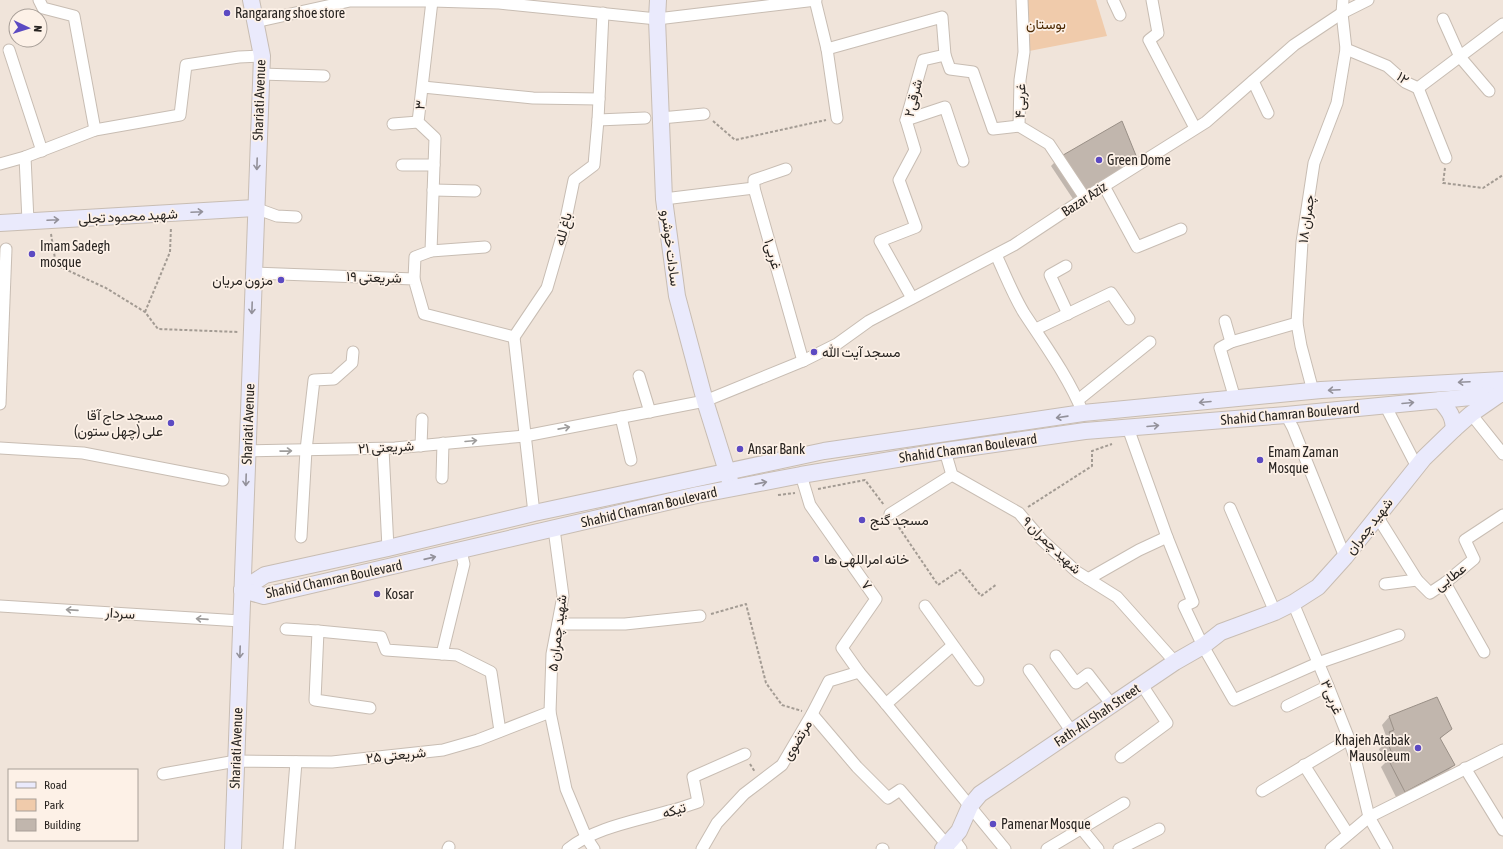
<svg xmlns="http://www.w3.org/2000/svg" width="1503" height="849" viewBox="0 0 1503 849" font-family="'Asap Condensed',Vazirmatn,sans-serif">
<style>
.green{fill:#f0cbab}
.shadow{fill:#0003}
.building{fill:#c1b6ad;stroke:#9a9087}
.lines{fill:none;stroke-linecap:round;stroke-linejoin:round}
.street-casing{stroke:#c8bdb3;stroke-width:13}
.secondary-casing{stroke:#c8bdb3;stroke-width:18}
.path{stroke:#a39b93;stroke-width:2;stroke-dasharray:3 2;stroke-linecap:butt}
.street{stroke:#fff;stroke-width:11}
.secondary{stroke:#eaeafc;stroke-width:16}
.oneway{stroke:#93919a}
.oneway2{stroke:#9f9d9c}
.poi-dot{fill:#5c4ac2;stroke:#fdf1e7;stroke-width:1.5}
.labels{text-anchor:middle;stroke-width:3.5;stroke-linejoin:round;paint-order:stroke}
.poi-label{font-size:14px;fill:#292522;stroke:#fdf1e7;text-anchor:start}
.park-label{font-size:14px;fill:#4b2800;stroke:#fdf1e7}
.street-label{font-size:14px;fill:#292522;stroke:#fdf1e7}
</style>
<rect width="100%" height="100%" fill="#f0e4da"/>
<polygon class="green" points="1022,0 1096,0 1107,36 1024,52"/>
<g class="shadow">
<polygon points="1121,122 1077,205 1051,166 1058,159"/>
<polygon points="1437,698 1450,729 1439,740 1454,765 1446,773 1397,799 1381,767 1385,763 1379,749 1384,745 1382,741 1386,736 1382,725 1389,717"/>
</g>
<g class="building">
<polygon points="1122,121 1139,163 1085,198 1058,158"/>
<polygon points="1437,697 1452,729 1440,738 1455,765 1405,792 1388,759 1393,756 1387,741 1392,737 1389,732 1394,730 1389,716"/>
</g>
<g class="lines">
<g class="street-casing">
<g id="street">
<polyline points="39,0 43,8 74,16 95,130"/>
<polyline points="815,0 827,49 837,118"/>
<polyline points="1022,0 1024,52 1020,80 1019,126 1049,144 1085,198"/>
<polyline points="1113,0 1120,15"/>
<polyline points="1152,0 1158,33 1149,40 1195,128"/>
<polyline points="1343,0 1342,13 1346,49 1387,66 1405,82 1418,88 1503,24"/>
<polyline points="1443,19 1460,57 1489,91"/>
<polyline points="255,22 350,1 432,1 499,3 657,19 816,0"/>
<polyline points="827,49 942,17 945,55 923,60 906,120 915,150 899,180 916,227 880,241 912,298"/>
<polyline points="9,50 42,151"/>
<polyline points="945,55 950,69 973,72 993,129 1019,126"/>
<polyline points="261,74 324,76"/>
<polyline points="1253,81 1268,113"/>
<polyline points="423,87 533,98 599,99"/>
<polyline points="1418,88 1446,158"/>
<polyline points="661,118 704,114"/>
<polyline points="598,120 645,118"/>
<polyline points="906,120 945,107 963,161"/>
<polyline points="393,124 418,122"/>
<polyline points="25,157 28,221"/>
<polyline points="0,164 25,157 95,130 180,115 186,65 239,57 262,56"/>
<polyline points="402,165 434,165"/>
<polyline points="786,169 754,180 754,188 803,361"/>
<polyline points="1104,186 1137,247 1181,229"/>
<polyline points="433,190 475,191"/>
<polyline points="664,199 754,188"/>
<polyline points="255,208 277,216 296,217"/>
<polyline points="431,251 485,247"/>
<path d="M996 255C1005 274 1013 295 1024 313 1045 345 1069 378 1083 413"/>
<polyline points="1066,266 1050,275 1068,314"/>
<polyline points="253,273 414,279 424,314 514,337"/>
<polyline points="414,279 415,257 431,251 435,138 418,122 432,1"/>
<polyline points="1225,321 1231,342"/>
<polyline points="1036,329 1111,293 1129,319"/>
<polyline points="514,337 547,288 563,233 574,180 594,165 598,120 603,13"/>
<polyline points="514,337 534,513"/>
<polyline points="639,376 650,412"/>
<polyline points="1313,391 1301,346 1297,323 1302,242 1314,163 1337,103 1346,49"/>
<polyline points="1235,399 1220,348 1231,342 1297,323"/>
<polyline points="1078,400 1150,342"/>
<polyline points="0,404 6,249"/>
<polyline points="1385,405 1417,467"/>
<polyline points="1471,414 1503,454"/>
<polyline points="1286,415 1293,428 1345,557"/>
<polyline points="621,417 631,460"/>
<polyline points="1128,428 1167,537 1193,602 1184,606 1203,646 1234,700 1318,663 1399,635"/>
<polyline points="421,446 422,419"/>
<polyline points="0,448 83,453 223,480"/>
<polyline points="383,449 388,548"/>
<polyline points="247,451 395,448 525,436 705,401 803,361 837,344 869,321 1014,245 1085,198 1206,122 1294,45 1342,13 1368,0"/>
<polyline points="945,451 952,475 1019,513 1042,540 1077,572 1117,597 1175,662"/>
<polyline points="801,475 810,505 876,599 842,648 859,672 886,704 1005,849"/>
<polyline points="442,478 443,443"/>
<polyline points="1230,508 1275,612"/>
<polyline points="890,514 952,475"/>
<polyline points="1377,516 1417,580 1430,593 1445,583 1474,559 1465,540 1503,515"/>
<polyline points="554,529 563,596 552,654 550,712 566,789 586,837 594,849"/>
<polyline points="301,537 306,450 314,380 334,379 352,363 353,352"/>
<polyline points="1088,579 1139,550 1167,537"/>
<polyline points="1445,583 1484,652"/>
<polyline points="1385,584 1417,580"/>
<polyline points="1293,603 1328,686 1349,739 1355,758 1369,817 1387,849"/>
<polyline points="0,606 241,621"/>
<polyline points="925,606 978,680"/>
<polyline points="558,624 625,624 700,616"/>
<polyline points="286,629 318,631 381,637 386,650 457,655 491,672 500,731"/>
<polyline points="318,631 315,700 370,708"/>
<polyline points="442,654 464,564 461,551"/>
<polyline points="1056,656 1076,683 1088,674 1112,705"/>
<polyline points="1029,670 1072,732"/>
<polyline points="886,704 952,646"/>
<polyline points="1287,706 1328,686"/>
<polyline points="812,714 857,767 888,798 900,790 947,845"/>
<polyline points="1121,757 1167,723 1142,685"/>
<polyline points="1304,765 1348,834"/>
<polyline points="1465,768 1503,830"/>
<polyline points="163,774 236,761 332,762 443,750 478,740 550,712"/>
<polyline points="1262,791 1349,739"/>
<polyline points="1081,828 1098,849"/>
<polyline points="953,838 961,849"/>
<polyline points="289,849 296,762"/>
<polyline points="448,849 449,847"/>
<path d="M568 849C596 827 636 821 669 811 679 809 689 805 698 802L693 777 745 754"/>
<polyline points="702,849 717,823 744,794 782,765 812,714 829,681 859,672"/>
<polyline points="882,849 883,849"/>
<polyline points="1047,849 1124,803"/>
<polyline points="1119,849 1159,829"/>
<polyline points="1331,849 1369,817 1503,750"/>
</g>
</g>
<g class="secondary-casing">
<g id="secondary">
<polyline points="658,0 657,19 664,199 677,296 705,401 730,481"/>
<polyline points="0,223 255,208"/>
<path d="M1440 400C1449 411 1453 415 1454 429"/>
<polyline points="242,590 265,575 388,548 534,513 824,451 1083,413 1321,390 1503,380"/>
<polyline points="242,590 264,596 697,495 801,475 945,451 1085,431 1286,415 1503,394"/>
<polyline points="233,849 262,56 251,0"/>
<polyline points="943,849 959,831 970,806 980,794 1175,662 1203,646 1221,632 1275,612 1293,603 1318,587 1345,557 1424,458 1454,429 1471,414 1497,396"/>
</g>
</g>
<g class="path">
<polyline points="713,121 735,140 826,120"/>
<polyline points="1445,168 1443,183 1483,188 1503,175"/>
<polyline points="51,234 56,265 106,288 145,312 158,329 238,332"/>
<polyline points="145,312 170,252 171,227"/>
<polyline points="818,489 865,480 884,505"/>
<polyline points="778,495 795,493"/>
<polyline points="1028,507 1092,466 1092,451 1112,444"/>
<polyline points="896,523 938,585 960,570 981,596 997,584"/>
<polyline points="711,614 746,604 766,683 782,705 802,711"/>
<polyline points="750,764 755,772"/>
</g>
<use href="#street" class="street"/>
<use href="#secondary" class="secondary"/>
</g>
<defs><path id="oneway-shaft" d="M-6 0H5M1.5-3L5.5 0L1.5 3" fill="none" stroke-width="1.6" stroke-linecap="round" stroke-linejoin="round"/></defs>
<g class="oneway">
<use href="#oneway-shaft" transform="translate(257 164) rotate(92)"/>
<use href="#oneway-shaft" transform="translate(197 212) rotate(-3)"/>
<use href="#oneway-shaft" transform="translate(53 220) rotate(-3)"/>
<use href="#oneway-shaft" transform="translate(252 308) rotate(92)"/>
<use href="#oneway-shaft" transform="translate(1464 382) rotate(177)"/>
<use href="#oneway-shaft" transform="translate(1334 390) rotate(177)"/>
<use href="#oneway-shaft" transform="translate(1205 402) rotate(175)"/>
<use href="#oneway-shaft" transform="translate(1408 403) rotate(-5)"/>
<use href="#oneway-shaft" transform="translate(1062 417) rotate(172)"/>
<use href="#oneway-shaft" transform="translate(1153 426) rotate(-5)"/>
<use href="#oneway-shaft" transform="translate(246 480) rotate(92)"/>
<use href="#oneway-shaft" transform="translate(761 483) rotate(-11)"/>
<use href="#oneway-shaft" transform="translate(430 558) rotate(-13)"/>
<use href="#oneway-shaft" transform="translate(240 652) rotate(92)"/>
</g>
<g class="oneway2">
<use href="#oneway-shaft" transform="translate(564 428) rotate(-11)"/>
<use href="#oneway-shaft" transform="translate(471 441) rotate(-5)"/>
<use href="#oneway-shaft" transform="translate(286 451) rotate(-1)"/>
<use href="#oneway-shaft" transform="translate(72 610) rotate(-176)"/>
<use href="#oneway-shaft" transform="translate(202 619) rotate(-176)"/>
</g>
<g class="poi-dot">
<circle cx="227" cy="13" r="4"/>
<circle cx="1099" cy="160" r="4"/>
<circle cx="32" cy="254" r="4"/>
<circle cx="281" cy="280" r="4"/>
<circle cx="814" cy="352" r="4"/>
<circle cx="171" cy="423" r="4"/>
<circle cx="740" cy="449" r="4"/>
<circle cx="1260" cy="460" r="4"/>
<circle cx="862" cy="520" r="4"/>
<circle cx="816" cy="559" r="4"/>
<circle cx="377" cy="594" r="4"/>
<circle cx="1418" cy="748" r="4"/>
<circle cx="993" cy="824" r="4"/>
</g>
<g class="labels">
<g class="poi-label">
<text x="235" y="18">Rangarang shoe store</text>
<text x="1107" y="165">Green Dome</text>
<text x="40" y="251">Imam Sadegh<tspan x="40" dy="16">mosque</tspan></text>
<text x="273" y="285" text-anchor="end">مزون مریان</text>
<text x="822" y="357">مسجد آیت الله</text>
<text x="163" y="420" text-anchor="end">مسجد حاج آقا<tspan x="163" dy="16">علی (چهل ستون)</tspan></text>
<text x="748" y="454">Ansar Bank</text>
<text x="1268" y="457">Emam Zaman<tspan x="1268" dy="16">Mosque</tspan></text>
<text x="870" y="525">مسجد گنج</text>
<text x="824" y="564">خانه امراللهی ها</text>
<text x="385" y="599">Kosar</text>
<text x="1410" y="745" text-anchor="end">Khajeh Atabak<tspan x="1410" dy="16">Mausoleum</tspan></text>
<text x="1001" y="829">Pamenar Mosque</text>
</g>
<g class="park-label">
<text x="1046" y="29">بوستان</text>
</g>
<g class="street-label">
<text transform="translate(1403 78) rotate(35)" y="5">۱۲</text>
<text transform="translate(913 98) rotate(-76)" y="5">شرقی۲</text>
<text transform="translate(259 100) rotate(-88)" y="5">Shariati Avenue</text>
<text transform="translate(1020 101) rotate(-88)" y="5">غربی۴</text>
<text transform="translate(420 105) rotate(-82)" y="5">۳</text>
<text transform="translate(1084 199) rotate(-33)" y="5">Bazar Aziz</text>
<text transform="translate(128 216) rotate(-3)" y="5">شهید محمود تجلی</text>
<text transform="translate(1306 219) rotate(-82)" y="5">چمران ۱۸</text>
<text transform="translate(563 229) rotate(-76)" y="5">باغ لله</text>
<text transform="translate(671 248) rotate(83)" y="5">سادات خوشرو</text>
<text transform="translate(773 254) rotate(74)" y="5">غربی۱</text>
<text transform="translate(374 277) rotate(2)" y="5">شریعتی ۱۹</text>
<text transform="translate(1290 414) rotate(-5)" y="5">Shahid Chamran Boulevard</text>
<text transform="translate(248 424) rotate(-88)" y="5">Shariati Avenue</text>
<text transform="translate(386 447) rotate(-3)" y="5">شریعتی ۲۱</text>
<text transform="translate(968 448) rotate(-8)" y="5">Shahid Chamran Boulevard</text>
<text transform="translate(649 507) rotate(-13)" y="5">Shahid Chamran Boulevard</text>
<text transform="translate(1369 526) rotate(-52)" y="5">شهید چمران</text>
<text transform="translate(1052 545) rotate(44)" y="5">شهید چمران ۹</text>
<text transform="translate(1450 577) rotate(-37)" y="5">عطایی</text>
<text transform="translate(334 579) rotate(-12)" y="5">Shahid Chamran Boulevard</text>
<text transform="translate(867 585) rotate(54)" y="5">۷</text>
<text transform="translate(120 613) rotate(4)" y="5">سردار</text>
<text transform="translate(557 633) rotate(-83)" y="5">شهید چمران ۵</text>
<text transform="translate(1332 697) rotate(68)" y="5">غربی۳</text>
<text transform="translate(1097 715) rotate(-34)" y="5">Fath-Ali Shah Street</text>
<text transform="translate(797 740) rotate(-59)" y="5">مرتضوی</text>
<text transform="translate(236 748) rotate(-88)" y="5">Shariati Avenue</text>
<text transform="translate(396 755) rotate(-6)" y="5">شریعتی ۲۵</text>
<text transform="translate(674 810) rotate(-17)" y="5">تیکه</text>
</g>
</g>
<rect x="8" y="769" width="130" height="72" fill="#fdf1e7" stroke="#a89f98"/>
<rect x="16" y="782" width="20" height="6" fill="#eaeafc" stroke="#a89f98"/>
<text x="44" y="789" font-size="12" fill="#292522">Road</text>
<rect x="16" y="799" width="20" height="12" fill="#f0cbab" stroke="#a89f98"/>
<text x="44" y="809" font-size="12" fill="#292522">Park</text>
<rect x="16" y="819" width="20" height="12" fill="#c1b6ad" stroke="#a89f98"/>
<text x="44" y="829" font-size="12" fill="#292522">Building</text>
<g transform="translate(28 28) rotate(94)"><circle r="19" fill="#fdf1e7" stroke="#a89f98"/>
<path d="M0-3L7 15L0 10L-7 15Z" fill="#5c4ac2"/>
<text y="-6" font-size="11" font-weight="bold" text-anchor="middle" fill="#292522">N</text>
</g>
</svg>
